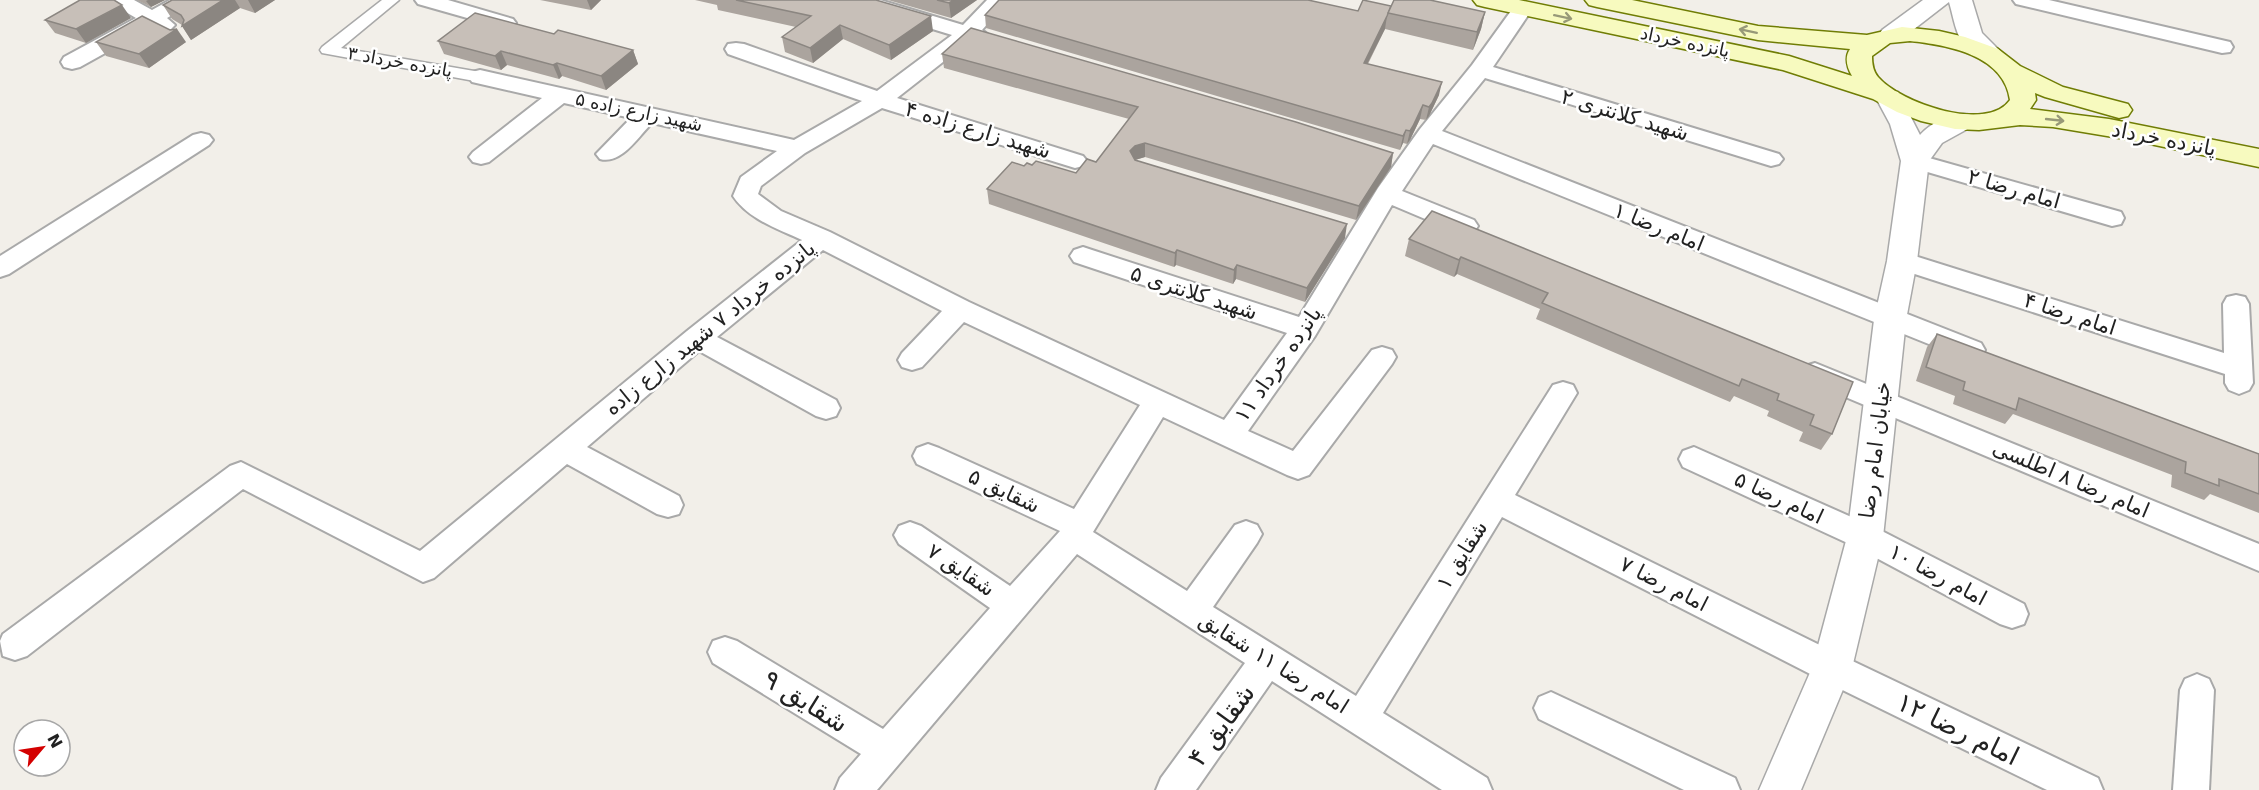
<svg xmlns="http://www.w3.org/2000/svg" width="2259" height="790" viewBox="0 0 2259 790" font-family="'DejaVu Sans','Noto Naskh Arabic',sans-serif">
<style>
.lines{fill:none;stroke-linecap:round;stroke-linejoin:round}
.pedestrian-casing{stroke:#a9a9a9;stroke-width:3}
.minor-casing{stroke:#a9a9a9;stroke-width:4}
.tertiary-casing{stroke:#a9a9a9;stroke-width:3}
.secondary-casing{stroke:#707d05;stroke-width:3}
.pedestrian{fill:#fff;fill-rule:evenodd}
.minor{fill:#fff;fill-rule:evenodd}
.tertiary{fill:#fff;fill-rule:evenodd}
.secondary{fill:#f7fabf;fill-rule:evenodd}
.wall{fill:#aba49e}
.shaded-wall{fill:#8b8681}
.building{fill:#c7bfb8;stroke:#8b8681;stroke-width:1.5}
.oneway{stroke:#979978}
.labels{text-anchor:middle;stroke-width:5;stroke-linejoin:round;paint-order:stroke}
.far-street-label{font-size:18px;fill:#222;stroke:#fff}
.street-label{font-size:21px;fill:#222;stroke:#fff}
.near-street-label{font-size:26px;fill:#222;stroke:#fff}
</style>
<rect width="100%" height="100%" fill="#f2efe9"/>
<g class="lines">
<g class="pedestrian-casing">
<polygon id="pedestrian" points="382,0 399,0 341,48 480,72 486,74 488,77 486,80 480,82 322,53 320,50 322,47"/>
</g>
<g class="minor-casing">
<g id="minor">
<polygon points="109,0 134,0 152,10 170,0 195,0 192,4 167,18 175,25 171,29 164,31 152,27 80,67 72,69 64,67 61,62 64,57 136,18 112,4"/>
<polygon points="415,0 448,0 513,19 516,23 513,27 506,29 418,4"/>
<path d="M848 0H880L963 25 987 0H1009L982 30 990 36 987 41 979 42 971 40 897 98 1083 156 1087 161 1083 166 1075 168 882 108 805 153 761 186 758 194 781 211 830 232 969 302 1224 420 1287 333 1074 262 1070 256 1074 250 1083 247 1092 250 1299 317 1378 188 1420 129 1472 65 1516 4 1523 2 1530 4 1533 8 1493 67 1779 154 1783 159 1779 164 1771 166 1485 78 1442 131 1981 343 1985 350 1981 357 1971 360 1961 357 1433 144 1402 191 1474 220 1478 226 1474 232 1465 234 1456 232 1392 205 1315 336 1248 431 1293 451 1372 350 1382 347 1392 350 1396 357 1392 364 1309 475 1298 479 1287 475 1163 417 1093 532 1187 591 1235 525 1246 521 1257 525 1262 534 1257 543 1213 607 1356 696 1553 385 1563 382 1573 385 1577 393 1515 495 1844 657 2098 778 2103 790H2047L1820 679 1502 517 1383 713 1487 778 1492 790H1442L1272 681 1196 790H1156L1161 778 1245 663 1077 554 877 790H835L840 778 861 754 713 663 708 652 713 641 725 637 737 641 883 729 990 608 899 544 894 535 899 526 910 522 921 526 1010 586 1060 531 917 464 913 456 917 448 928 444 939 448 1074 509 1140 405 964 322 922 367 912 370 902 367 898 360 902 353 942 311 823 250 717 337 836 400 840 408 836 416 826 419 816 416 699 351 587 447 679 496 683 505 679 514 668 517 657 514 567 464 434 578 423 582 243 489 27 656 15 660 3 656 0 641 3 634 230 466 241 462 420 551 687 331 802 240C778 229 748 219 733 196L741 177 777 151 652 123C638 137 621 165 600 159L596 154 631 118 564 103 489 162 481 164 473 162 469 157 473 152 542 98 472 82 469 77 472 72 480 70 794 140 862 101 728 54 725 49 728 44 736 43 744 44 877 91 952 35 851 4Z"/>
<polygon points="2013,0 2049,0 2230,42 2233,47 2230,52 2222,53 2016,4"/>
<polygon points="201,133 209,135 213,140 209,145 9,274 0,277 0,256 193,135"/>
<polygon points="1915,154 2121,212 2124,218 2121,224 2112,226 1907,166 1903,161 1907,156"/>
<polygon points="1902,252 2224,353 2223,304 2227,297 2236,295 2245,297 2249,304 2253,383 2249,390 2239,394 2229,390 2225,383 2225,374 1893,267 1889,261 1893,255"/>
<polygon points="1815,363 2259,544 2259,571 1805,380 1801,373 1805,366"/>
<polygon points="1694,447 1876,528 2024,604 2028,614 2024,624 2012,628 2000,624 1854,546 1683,467 1679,459 1683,451"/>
<polygon points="2197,674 2209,679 2214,690 2209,790 2173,790 2180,690 2185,679"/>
<polygon points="1551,692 1735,778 1740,790 1684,790 1539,719 1534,708 1539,697"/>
</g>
</g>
<g class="tertiary-casing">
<g id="tertiary">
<path d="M1923 0H1972L1982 33 2007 58 2003 63C1986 68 1966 50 1958 34 1954 24 1952 12 1949 2L1900 40 1891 42 1882 40 1879 35 1882 30Z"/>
<path d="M1889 90 1898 92 1920 135C1931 122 1956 111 1971 115L1975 121 1971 127 1942 143 1929 161 1917 261 1906 320 1883 537 1852 668 1801 790H1759L1812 668 1847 537 1874 320 1887 261 1901 161 1890 124 1876 98 1880 92Z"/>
</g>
</g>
<g class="secondary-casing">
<path id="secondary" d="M1473 0H1519L1789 56 1852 76C1847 67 1844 58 1850 49L1758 40 1597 7 1589 5 1585 0H1632L1758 26 1867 35 1902 27 1939 31 1965 37 1998 49 2020 66 2063 87 2128 104 2132 110 2128 116 2119 118 2045 97 2035 93 2036 100 2030 109 2109 119 2259 149V167L2131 140 2053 127 2020 125 1979 130 1955 129 1921 121 1897 112 1873 99 1783 70 1485 7 1477 5ZM1910 41C1948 45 2004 55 2010 100 1987 133 1900 103 1878 77 1873 71 1872 64 1872 56L1890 43Z"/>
</g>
<use href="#pedestrian" class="pedestrian"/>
<use href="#minor" class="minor"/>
<use href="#tertiary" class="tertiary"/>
<use href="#secondary" class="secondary"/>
</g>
<g class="wall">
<polygon points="137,0 165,0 151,7"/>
<polygon points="172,0 275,0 255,13 240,8 191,40 182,26 182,25 172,19 163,5"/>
<polygon points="540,0 601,0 591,10"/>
<polygon points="695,0 876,0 933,31 891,60 843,39 813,63 785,52 782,37 796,27 718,10 717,5"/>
<polygon points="888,0 977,0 951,18"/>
<polygon points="1391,6 1485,12 1481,29 1473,50 1385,29 1368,64 1439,95 1429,116 1426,120 1420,119 1410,140 1407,144 1403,143 1400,150 986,28 985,15 1358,11"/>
<polygon points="131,18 86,43 55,33 45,20"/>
<polygon points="554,34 633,50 638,64 606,90 562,76 559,79 507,65 501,70 444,54 438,41"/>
<polygon points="96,42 186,42 149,68 106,56"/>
<polygon points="942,54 1393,153 1391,167 1356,220 1145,157 1135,160 1345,238 1305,302 1236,279 1233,284 1176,265 1174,267 989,204 987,189 1024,166 1032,165 1076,173 1096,162 1129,119 944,68"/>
<polygon points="1409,239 1853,382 1832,434 1821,450 1799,441 1803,432 1767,416 1769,411 1734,396 1730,402 1536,319 1540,309 1457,274 1454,277 1405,256"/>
<polygon points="1937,334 2259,454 2259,513 2210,494 2204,500 2171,487 2172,475 2013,414 2005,424 1953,404 1955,396 1916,381 1927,347"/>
</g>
<g class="shaded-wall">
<polygon points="148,0 165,0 151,7 146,1"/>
<polygon points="223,0 235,0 240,8 191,40 182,26"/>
<polygon points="248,0 275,0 255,13"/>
<polygon points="587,0 601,0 591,10"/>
<polygon points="954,0 977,0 951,18 949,3"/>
<polygon points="122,5 131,18 86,43 76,29"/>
<polygon points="1485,12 1481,29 1473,50 1477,32"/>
<polygon points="931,16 933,31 891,60 889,45"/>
<polygon points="1387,16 1385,29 1361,76 1364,63"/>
<polygon points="840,25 843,39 813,63 810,48"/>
<polygon points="177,29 186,42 149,68 139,54"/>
<polygon points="633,50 638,64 606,90 601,76"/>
<polygon points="501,51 507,65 501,70 495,56"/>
<polygon points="557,63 562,76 559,79 553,65"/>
<polygon points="1442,82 1439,95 1429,116 1426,120 1429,107"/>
<polygon points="1423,105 1420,119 1410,140 1407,144 1410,131"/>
<polygon points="1406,130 1403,143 1400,150 1403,136"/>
<polygon points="1145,143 1145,157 1135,160 1130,151 1135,146"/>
<polygon points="1393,153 1391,167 1356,220 1359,206"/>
<polygon points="1347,224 1345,238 1305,302 1307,288"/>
<polygon points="1177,250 1176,265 1174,267 1175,253"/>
<polygon points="1461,257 1457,274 1454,277 1459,260"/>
<polygon points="1237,265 1236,279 1233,284 1234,270"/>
</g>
<g class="building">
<polygon points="80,0 114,0 122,5 76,29 45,20"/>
<polygon points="172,0 223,0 182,26 184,20 181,15 163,5"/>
<polygon points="736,0 876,0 931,16 889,45 840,25 810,48 782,37 811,16"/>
<polygon points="937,0 954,0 949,3"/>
<polygon points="999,0 1308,0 1358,11 1363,0 1391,6 1387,16 1364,63 1442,82 1432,103 1429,107 1423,105 1413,126 1410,131 1406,130 1403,136 985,15"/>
<polygon points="1394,0 1430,0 1485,12 1477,32 1388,13"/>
<polygon points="475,13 554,34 558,30 633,50 601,76 557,63 553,65 501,51 495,56 438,41"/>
<polygon points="142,16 170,30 177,29 139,54 96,42"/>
<polygon points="971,28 1296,122 1393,153 1359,206 1145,143 1135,146 1130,151 1135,160 1347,224 1307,288 1237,265 1234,270 1177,250 1175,253 987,189 1012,162 1024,166 1027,163 1032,165 1036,161 1076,173 1087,159 1096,162 1138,107 942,54"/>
<polygon points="1432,211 1853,382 1832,434 1810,425 1814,415 1777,400 1779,394 1742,379 1739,386 1542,303 1548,293 1461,257 1459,260 1409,239"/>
<polygon points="1937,334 2259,454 2259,494 2219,479 2219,486 2185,473 2186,462 2019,398 2016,410 1963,390 1965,382 1926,367"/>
</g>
<defs><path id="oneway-shaft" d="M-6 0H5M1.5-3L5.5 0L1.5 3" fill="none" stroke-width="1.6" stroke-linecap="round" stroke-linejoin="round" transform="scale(1.5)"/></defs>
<g class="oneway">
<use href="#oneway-shaft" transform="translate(1563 17) rotate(12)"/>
<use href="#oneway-shaft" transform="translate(1748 31) rotate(-168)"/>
<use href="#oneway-shaft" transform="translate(2055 120) rotate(6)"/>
</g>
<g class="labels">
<g class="far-street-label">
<text transform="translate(1685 42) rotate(12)" y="6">پانزده خرداد</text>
<text transform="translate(400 62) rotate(10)" y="6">پانزده خرداد ۳</text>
<text transform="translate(639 112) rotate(12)" y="6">شهید زارع زاده ۵</text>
</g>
<g class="street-label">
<text transform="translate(1625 115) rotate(17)" y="7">شهید کلانتری ۲</text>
<text transform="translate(978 130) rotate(17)" y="7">شهید زارع زاده ۴</text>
<text transform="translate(2164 139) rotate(11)" y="7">پانزده خرداد</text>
<text transform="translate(2014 189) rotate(16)" y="7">امام رضا ۲</text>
<text transform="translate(1659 227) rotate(22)" y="7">امام رضا ۱</text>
<text transform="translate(1194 293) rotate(18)" y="7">شهید کلانتری ۵</text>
<text transform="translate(2070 314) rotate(18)" y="7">امام رضا ۴</text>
<text transform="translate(710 328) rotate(-39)" y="7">پانزده خرداد ۷ شهید زارع زاده</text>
<text transform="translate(1278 364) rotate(-55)" y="7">پانزده خرداد ۱۱</text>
<text transform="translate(1875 450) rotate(-83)" y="7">خیابان امام رضا</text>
<text transform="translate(2071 479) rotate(23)" y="7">امام رضا ۸ اطلسی</text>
<text transform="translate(1004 491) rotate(25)" y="7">شقایق ۵</text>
<text transform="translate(1779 498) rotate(25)" y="7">امام رضا ۵</text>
<text transform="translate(1462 555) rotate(-58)" y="7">شقایق ۱</text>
<text transform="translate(961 570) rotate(34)" y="7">شقایق ۷</text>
<text transform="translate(1938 575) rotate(28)" y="7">امام رضا ۱۰</text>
<text transform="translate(1664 584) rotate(27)" y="7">امام رضا ۷</text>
<text transform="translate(1274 663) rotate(32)" y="7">امام رضا ۱۱ شقایق</text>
</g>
<g class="near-street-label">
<text transform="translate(806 701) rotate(32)" y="9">شقایق ۹</text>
<text transform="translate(1221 725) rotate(-54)" y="9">شقایق ۴</text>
<text transform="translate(1958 729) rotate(26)" y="9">امام رضا ۱۲</text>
</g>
</g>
<g transform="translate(42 748) rotate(61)"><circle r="28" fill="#ffffff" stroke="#a7a7a7" stroke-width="1.5"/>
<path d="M0-4.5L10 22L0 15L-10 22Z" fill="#d40000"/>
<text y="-9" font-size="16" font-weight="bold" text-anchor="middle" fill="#222222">N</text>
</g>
</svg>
